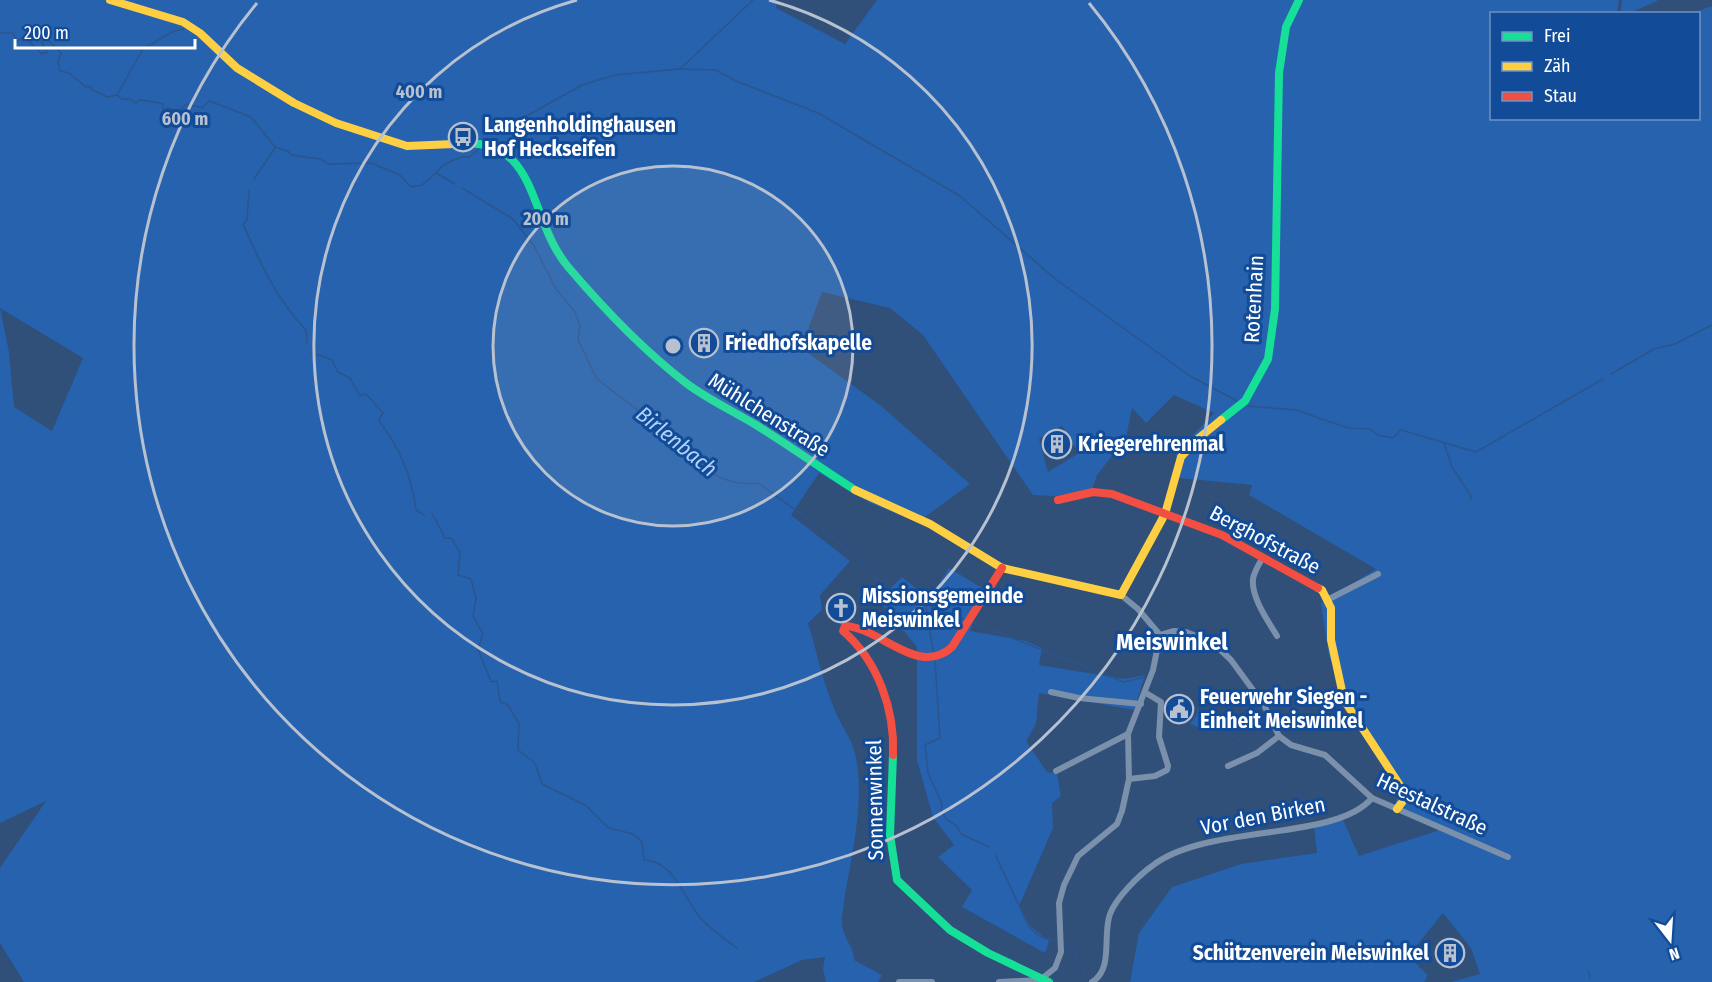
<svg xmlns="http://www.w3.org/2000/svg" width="1712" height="982" viewBox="0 0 1712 982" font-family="'Fira Sans Condensed',sans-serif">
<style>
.green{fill:#2662ae;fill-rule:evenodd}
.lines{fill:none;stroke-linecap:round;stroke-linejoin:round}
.stream{stroke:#2c558c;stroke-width:1.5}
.street{stroke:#7a90ab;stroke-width:6}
.fast{stroke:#16e098;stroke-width:8}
.slow{stroke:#ffcf43;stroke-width:8}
.jam{stroke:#f24e42;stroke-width:8}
.ring{fill:none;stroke:#b7c1d0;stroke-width:3}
.labels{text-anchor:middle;stroke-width:6;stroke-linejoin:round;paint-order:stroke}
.poi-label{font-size:21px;font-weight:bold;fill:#fff;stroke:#124b97;text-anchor:start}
.street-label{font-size:21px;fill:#fff;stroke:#124b97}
.water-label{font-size:22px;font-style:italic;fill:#afd1fa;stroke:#124b97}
.quarter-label{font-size:24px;font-weight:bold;fill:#fff;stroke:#124b97}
.centre{fill:#b7c1d0;stroke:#124b97;stroke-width:3}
.ring-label{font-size:18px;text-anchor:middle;font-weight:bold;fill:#b7c1d0;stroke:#124b97;stroke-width:6;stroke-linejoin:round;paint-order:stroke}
</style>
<rect width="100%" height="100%" fill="#304f79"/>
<g class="green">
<path d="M0 0H777L776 8 845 44 877 0H1619L1617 13 1492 14V118H1698V14L1692 13 1712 6V982H1451L1480 974 1471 948 1443 913 1408 956 1428 975 1424 982H1130L1139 933 1172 887 1241 864 1317 853 1314 827 1343 820 1359 856 1440 830 1394 805 1399 794 1329 657 1321 603 1376 569 1249 495 1252 485 1179 478 1176 453 1214 413 1174 395 1146 423 1132 408 1126 438 1097 475 1092 490 1054 496 1033 495 923 335 890 308 822 292 801 348 880 405 970 484 918 522 870 503 819 473 791 515 850 561 820 595 822 610 808 623C817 652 823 683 835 711 841 725 851 738 855 753 867 805 848 866 842 917 840 937 855 946 854 960L882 975 878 982H826L823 969 825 957 802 960 754 982H24L0 943V868L46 801 0 823ZM0 308 83 358 52 431 14 407 9 352ZM1062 426 1079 453 1048 472 1039 439Z"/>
<polygon points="1622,0 1659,0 1630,13 1620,13"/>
<polygon points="949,568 984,589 970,631 1026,641 1042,648 1039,665 1125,679 1145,675 1134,710 1039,693 1036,724 1026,741 1047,772 1057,774 1061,796 1052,803 1053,828 1019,906 1031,927 1049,941 1045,953 962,907 972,890 938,857 954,845 933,817 917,760 917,647 878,600 902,577 929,599"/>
<polygon points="1198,709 1214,721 1211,732 1190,724 1196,716"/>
</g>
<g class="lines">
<g class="stream">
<polyline points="0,33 13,33 17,41 24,37 42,54 47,52 41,41 48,40 61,53 58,61 60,71 69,73 86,87 89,86 94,91 108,97 117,95 122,99 131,99 135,103 140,100 160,103 163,104 163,111 168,108 178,111 187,104 202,108 209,101 251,117 275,147 288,151 291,155 320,159 329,164 371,163 400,175 411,187 422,185 436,173 455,184"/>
<polyline points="680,69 753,0"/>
<polyline points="117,95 143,49 172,32 184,29"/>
<polyline points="507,127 582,85 615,75 679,69 716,70 736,81 818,113 960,196 1054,278 1190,376 1237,401"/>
<path d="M436 173C440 165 461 155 469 157L478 150"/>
<polyline points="254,179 275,148"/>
<path d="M462 188 513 219 534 246 556 289 575 312 580 325 578 340 597 379 692 451C701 475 734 486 758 483L832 536 889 589 965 620"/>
<path d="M249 191 247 220 243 224C260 262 276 299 306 330L307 343"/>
<path d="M311 352 332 360 338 372 350 378 360 396 366 394 383 413 379 421C400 448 412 476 416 510L424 515"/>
<polyline points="1611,374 1654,349 1675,344 1712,325"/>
<polyline points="1247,406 1296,410 1348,428 1370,429 1378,435 1393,438 1401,430 1476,452 1603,379"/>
<polyline points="1444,443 1452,467 1471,496 1470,500"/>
<path d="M432 513 445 538H451L460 552 458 575 471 579 476 598 473 616 483 634 478 649 491 682 497 681 500 702 508 705 519 724 518 750 535 763 542 784 585 805 609 828 633 834 642 842 644 860C673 861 683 895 698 915 708 928 725 939 738 949"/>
<polyline points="926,606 933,652"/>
<polyline points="974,623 1124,682 1144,677"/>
<polyline points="935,661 940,738 925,745 928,773 942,804 941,811 947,820 957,826 961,834 989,847"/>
<polyline points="1156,678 1250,749"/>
<polyline points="995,854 1029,927 1039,936 1054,941"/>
<polyline points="1064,945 1074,950 1087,980"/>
<polyline points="1589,971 1590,978"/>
</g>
<g class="street">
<path d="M1263 557C1259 564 1254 572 1253 579 1251 597 1268 621 1277 636"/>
<polyline points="1329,599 1378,574"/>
<polyline points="1160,635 1173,631 1186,632 1212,642 1231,660 1264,705 1279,736 1291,745 1325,755 1372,798 1508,857"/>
<polyline points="1051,692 1079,698 1141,704"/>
<polyline points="1228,766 1257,753 1279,736"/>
<polyline points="1056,771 1128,734"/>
<polyline points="1129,779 1155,776 1167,770 1168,766 1159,737 1161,702 1146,693"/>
<polyline points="899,982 932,982"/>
<polyline points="999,982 1040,980 1055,968 1061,952 1059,903 1064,885 1078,856 1117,824 1122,811 1129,779 1128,734 1153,670 1160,635 1138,609 1121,595"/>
<path d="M1092 982C1114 969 1102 935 1110 914 1116 898 1138 876 1152 866 1207 823 1335 842 1372 798"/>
</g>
<g class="fast">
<path d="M454 144C541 134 526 218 569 268 604 309 643 350 686 383 707 399 733 411 756 425 790 446 822 469 855 490"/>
<polyline points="1221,420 1245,401 1268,359 1275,309 1279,73 1286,27 1299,0"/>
<polyline points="893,755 890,835 897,880 950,930 988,953 1049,982"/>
</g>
<g class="slow">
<polyline points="110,0 183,22 200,33 237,68 294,103 336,123 407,146 454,144"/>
<polyline points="855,490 930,524 1002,568 1121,595 1165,514 1181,457 1195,441 1221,420"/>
<polyline points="1318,588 1322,590 1331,608 1331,640 1344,700 1403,790 1403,801 1397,809"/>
</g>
<g class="jam">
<polyline points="1058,500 1093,492 1112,494 1222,535 1318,588"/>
<path d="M893 755C895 710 878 661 843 631L845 626C882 628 918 678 952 647L1002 568"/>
</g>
</g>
<circle cx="673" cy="346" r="180" fill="#b7c1d0" fill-opacity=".12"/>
<g class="ring">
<circle cx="673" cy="346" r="180"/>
<path d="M769 0A359 359 0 1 1 577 0"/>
<path d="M1089 3A539 539 0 1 1 257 3"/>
</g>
<defs>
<g id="bus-ring" transform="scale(1.5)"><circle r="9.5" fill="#124b97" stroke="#b7c1d0" stroke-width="1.5"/><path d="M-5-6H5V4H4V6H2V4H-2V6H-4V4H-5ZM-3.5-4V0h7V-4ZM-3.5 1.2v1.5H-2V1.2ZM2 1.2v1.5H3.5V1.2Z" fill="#b7c1d0"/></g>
<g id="building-ring" transform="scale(1.5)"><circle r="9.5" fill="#124b97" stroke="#b7c1d0" stroke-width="1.5"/><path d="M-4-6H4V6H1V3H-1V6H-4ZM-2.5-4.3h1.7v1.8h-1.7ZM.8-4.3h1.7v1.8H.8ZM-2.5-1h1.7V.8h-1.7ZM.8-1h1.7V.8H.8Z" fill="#b7c1d0"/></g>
<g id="church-ring" transform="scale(1.5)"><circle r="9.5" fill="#124b97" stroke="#b7c1d0" stroke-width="1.5"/><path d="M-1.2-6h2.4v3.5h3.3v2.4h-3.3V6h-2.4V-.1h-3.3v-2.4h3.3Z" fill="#b7c1d0"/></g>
<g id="civic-ring" transform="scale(1.5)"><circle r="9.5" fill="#124b97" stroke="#b7c1d0" stroke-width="1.5"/><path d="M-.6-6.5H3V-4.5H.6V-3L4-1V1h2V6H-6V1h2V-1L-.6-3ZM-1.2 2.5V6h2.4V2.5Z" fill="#b7c1d0"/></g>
</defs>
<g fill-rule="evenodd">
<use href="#bus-ring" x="463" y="137"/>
<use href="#building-ring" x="704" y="343"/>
<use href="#building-ring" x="1057" y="444"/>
<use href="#church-ring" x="841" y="608"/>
<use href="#civic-ring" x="1179" y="709"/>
<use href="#building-ring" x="1450" y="953"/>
</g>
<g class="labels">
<g class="poi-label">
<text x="484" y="132">Langenholdinghausen<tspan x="484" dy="24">Hof Heckseifen</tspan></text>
<text x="725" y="350">Friedhofskapelle</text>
<text x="1078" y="451">Kriegerehrenmal</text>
<text x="862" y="603">Missionsgemeinde<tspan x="862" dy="24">Meiswinkel</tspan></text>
<text x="1200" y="704">Feuerwehr Siegen -<tspan x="1200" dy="24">Einheit Meiswinkel</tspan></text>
<text x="1429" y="960" text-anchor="end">Schützenverein Meiswinkel</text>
</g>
<g class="street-label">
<text transform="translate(1254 299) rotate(-87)" y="7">Rotenhain</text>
<text transform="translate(769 415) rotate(32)" y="7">Mühlchenstraße</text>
<text transform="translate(1265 540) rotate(28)" y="7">Berghofstraße</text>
<text transform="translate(875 800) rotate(-91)" y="7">Sonnenwinkel</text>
<text transform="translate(1432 804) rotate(25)" y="7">Heestalstraße</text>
<text transform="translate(1263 816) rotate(-11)" y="7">Vor den Birken</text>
</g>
<g class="water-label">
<text transform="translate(677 441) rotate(39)" y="8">Birlenbach</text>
</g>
<g class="quarter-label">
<text x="1172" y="650">Meiswinkel</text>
</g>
</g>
<circle cx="673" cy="346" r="9" class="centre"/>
<g class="ring-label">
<text x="419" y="98">400 m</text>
<text x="185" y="125">600 m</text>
<text x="546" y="225">200 m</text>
</g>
<rect x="1490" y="12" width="210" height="108" fill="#124b97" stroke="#7193c1" stroke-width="1.5"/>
<rect x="1502" y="32" width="30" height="9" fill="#16e098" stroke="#7193c1" stroke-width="1.5"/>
<text x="1544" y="42" font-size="18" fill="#ffffff">Frei</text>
<rect x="1502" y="62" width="30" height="9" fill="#ffcf43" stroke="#7193c1" stroke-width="1.5"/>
<text x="1544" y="72" font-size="18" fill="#ffffff">Zäh</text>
<rect x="1502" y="92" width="30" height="9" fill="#f24e42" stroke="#7193c1" stroke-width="1.5"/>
<text x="1544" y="102" font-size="18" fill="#ffffff">Stau</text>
<g transform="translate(1670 940) rotate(163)" stroke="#124b97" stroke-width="4.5" paint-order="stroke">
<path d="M0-4.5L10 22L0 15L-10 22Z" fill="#ffffff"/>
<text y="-9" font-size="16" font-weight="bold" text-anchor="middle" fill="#ffffff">N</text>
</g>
<path d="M15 39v9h180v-9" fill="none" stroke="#ffffff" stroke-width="3"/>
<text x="24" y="39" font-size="18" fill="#ffffff" stroke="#124b97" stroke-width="4.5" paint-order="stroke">200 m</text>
</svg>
